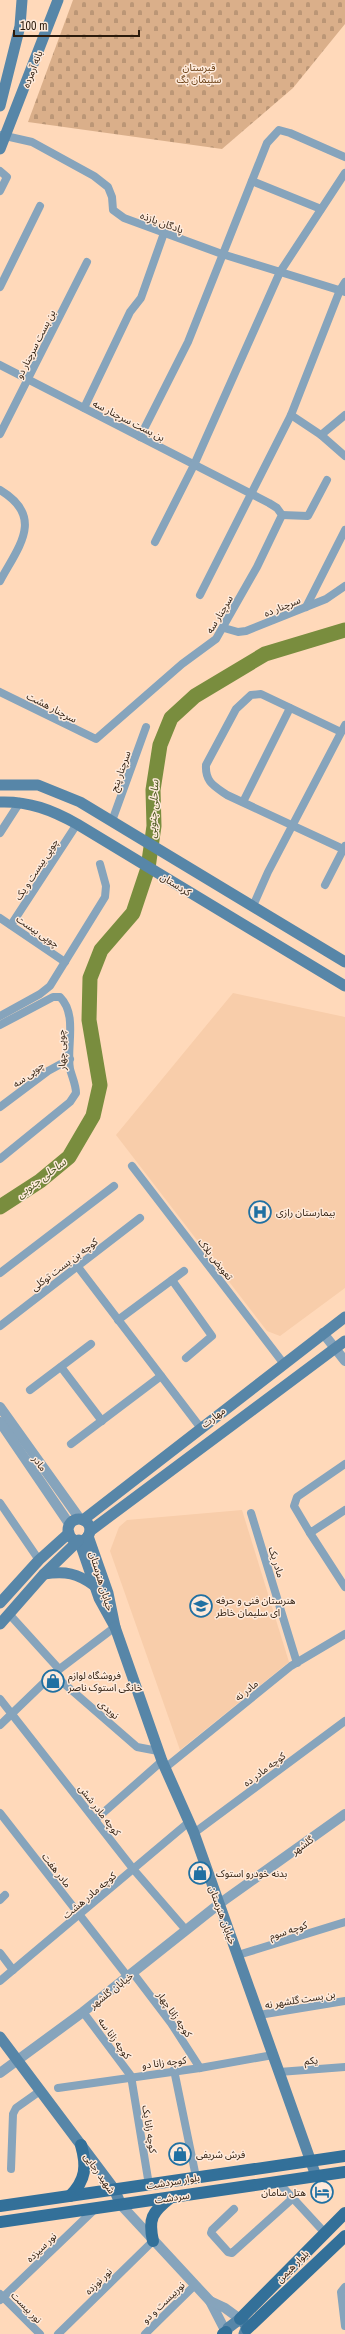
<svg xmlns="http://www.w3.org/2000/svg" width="345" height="2334" viewBox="0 0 345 2334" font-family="'Archivo Narrow','Noto Sans Arabic',sans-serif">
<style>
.built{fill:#f8cdaa}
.cemetery{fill:url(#cemetery-stones)}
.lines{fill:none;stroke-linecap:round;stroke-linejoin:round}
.river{stroke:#798d3e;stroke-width:15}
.minor{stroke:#86a4bc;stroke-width:8}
.tertiary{stroke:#86a4bc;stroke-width:10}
.secondary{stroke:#5786a8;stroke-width:11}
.primary{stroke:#337099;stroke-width:12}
.labels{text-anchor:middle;stroke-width:3;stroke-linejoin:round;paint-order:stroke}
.park-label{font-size:10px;fill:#6b4015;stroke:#feeadb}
.street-label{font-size:10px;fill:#2c1b0c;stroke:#feeadb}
.poi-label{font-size:10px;fill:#2c1b0c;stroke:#feeadb;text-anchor:start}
.water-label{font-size:11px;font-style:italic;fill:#46531a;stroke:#feeadb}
</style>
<defs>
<pattern id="cemetery-stones" width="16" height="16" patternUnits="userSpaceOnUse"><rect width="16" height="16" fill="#daaf8a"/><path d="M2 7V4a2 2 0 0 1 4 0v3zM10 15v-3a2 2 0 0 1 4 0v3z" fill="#bb9676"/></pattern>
</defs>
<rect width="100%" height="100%" fill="#ffd9ba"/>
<g class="built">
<polygon points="233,993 345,1017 345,1288 280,1336 267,1331 116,1135"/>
<polygon points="242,1510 289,1662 180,1750 110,1551 119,1527 127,1520"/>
</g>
<polygon class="cemetery" points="73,0 345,0 345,24 293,88 222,149 28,122"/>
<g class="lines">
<polyline class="river" points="0,1207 40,1181 69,1157 93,1116 100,1085 89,1020 90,978 101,950 133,913 148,868 154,826 153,790 160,745 171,718 195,696 265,654 345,630"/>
<g class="minor">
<polyline points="1,135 32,142 94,176 108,187 112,197 113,210 124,218 222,254 345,292"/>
<polyline points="0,171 7,177 0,191"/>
<polyline points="252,181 321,209"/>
<polyline points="0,287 40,206"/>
<polyline points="0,365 269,503 277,508 282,515 257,567 216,639 182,664 96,739 0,692"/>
<polyline points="84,408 130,312 141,298 164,233"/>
<polyline points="291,415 321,435 345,456"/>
<polyline points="0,434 87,262"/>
<polyline points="321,435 345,415"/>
<polyline points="140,437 188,342 267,143 279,130 290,133 345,157"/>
<path d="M0 490C45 517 19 546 0 581"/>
<polyline points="282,515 308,516 327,480"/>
<polyline points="155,542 194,465 280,272 345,173"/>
<polyline points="200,595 291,415 340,290 345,282"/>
<polyline points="306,607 345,530"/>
<polyline points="224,628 238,632 246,631 326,599 345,586"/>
<path d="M341 732 261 694 251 695 236 709 206 765C205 782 214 786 227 795L343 849"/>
<polyline points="243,802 290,708"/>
<polyline points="112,821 146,727"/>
<polyline points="0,833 20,802"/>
<polyline points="325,885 345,846"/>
<polyline points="253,906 268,872 345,725"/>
<polyline points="0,918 65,962"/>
<polyline points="11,925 77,824"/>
<polyline points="0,1016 40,994 50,986 105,897 106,886 100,864"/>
<path d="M0 1025 53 997H60C78 1015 66 1047 70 1069 72 1077 76 1085 76 1093L70 1102 0 1159"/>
<polyline points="0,1107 48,1071 70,1059"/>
<polyline points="132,1166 284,1364"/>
<polyline points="78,1267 200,1427"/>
<polyline points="0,1273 114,1186"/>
<polyline points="172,1280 212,1336 186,1358"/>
<polyline points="118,1320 184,1271"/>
<polyline points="0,1326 140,1218"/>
<polyline points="61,1367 102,1421"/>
<polyline points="30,1390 91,1344"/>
<polyline points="71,1444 161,1376"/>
<polyline points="345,1464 297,1497 294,1506 310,1533 345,1510"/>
<polyline points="0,1503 39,1560"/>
<polyline points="251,1513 297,1663"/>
<polyline points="310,1533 345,1587"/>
<polyline points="10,1615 59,1669"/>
<polyline points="53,1674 115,1627"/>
<polyline points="0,1699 134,1870 186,1930"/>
<polyline points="0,1725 53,1674 137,1747 158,1751"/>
<polyline points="165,1768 291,1666 345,1634"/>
<polyline points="0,1813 128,1977"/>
<polyline points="95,1820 162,1761"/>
<polyline points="194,1833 345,1721"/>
<polyline points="0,1900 5,1895"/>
<polyline points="0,1953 13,1970"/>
<polyline points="238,1955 345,1922"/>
<polyline points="133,1973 171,2023 200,2068"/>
<polyline points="0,1981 189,1822"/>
<polyline points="83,2012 131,2076 149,2185"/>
<polyline points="259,2015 345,2001"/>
<polyline points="174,2070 196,2177"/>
<polyline points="279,2072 345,2067"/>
<polyline points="58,2088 200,2068 273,2055"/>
<polyline points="11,2169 13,2114 16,2108 40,2091"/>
<polyline points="278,2182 325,2233"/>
<polyline points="234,2209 212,2230 211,2233 228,2252 232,2253 292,2199"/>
<polyline points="345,2287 341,2292 345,2326"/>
<polyline points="0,2294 40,2334"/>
<polyline points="0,2300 95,2209"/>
<polyline points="58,2334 153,2241"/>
<polyline points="145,2334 195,2285"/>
</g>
<g class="tertiary">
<polyline points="323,1333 345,1361"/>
<polyline points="0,1407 80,1519"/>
<polyline points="0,1422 70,1525"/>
<polyline points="0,2073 83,2012 219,1904 345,1814"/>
<polyline points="121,2205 210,2301 226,2332"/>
<polyline points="210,2301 225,2308 240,2319"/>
</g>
<g class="secondary">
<polyline points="0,106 20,26 22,0"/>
<polyline points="0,149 58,0"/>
<polyline points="0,785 38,785 80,802 345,962"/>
<path d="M0 802C29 801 52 810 77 824L345 986"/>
<circle cx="79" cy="1530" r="11"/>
<polyline points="83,1520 345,1317"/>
<polyline points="90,1531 345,1341"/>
<polyline points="79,1540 99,1598 115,1627 108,1593 88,1536"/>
<path d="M44 1574C66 1571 77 1573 95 1586"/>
<polyline points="0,1603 39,1560 69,1533"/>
<polyline points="0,1624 44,1574 78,1541"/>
<polyline points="115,1627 162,1761 194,1833 316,2176"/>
<polyline points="0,2037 114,2189 121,2205"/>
<polyline points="226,2334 228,2328 240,2319 247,2326 244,2334"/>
</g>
<g class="primary">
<path d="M70 2196C86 2180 87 2166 81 2145"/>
<polyline points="0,2206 345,2156"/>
<polyline points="0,2222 345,2172"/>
<path d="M153 2241C148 2219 152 2212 170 2198"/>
<polyline points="240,2319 345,2213"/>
<polyline points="247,2329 345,2236"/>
<polyline points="223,2334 226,2332"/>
</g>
</g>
<defs>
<g id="hospital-ring" transform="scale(1.15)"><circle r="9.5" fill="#feeadb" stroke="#2070a2" stroke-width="1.5"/><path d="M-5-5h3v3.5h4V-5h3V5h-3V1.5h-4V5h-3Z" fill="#2070a2"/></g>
<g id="school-ring" transform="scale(1.15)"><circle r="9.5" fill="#feeadb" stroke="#2070a2" stroke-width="1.5"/><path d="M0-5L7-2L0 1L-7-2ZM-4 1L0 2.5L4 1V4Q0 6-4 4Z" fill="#2070a2"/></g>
<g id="shop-ring" transform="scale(1.15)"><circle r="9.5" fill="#feeadb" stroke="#2070a2" stroke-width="1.5"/><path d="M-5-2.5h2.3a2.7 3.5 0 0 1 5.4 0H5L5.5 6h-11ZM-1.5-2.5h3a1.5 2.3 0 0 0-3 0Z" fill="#2070a2"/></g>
<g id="hotel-ring" transform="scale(1.15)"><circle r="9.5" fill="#feeadb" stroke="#2070a2" stroke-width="1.5"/><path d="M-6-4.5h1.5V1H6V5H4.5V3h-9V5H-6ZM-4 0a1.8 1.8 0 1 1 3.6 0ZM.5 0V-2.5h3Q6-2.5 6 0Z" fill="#2070a2"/></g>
</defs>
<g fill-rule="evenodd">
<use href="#hospital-ring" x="260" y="1212"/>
<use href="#school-ring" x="201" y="1606"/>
<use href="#shop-ring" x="53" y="1681"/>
<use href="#shop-ring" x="200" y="1873"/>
<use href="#shop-ring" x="180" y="2154"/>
<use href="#hotel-ring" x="322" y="2192"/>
</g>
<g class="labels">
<g class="park-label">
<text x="199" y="71">قبرستان<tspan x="199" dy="12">سلیمان بگ</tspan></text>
</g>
<g class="street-label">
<text transform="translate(32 69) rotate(-69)" y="4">بانه آرمرده</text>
<text transform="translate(162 222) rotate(20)" y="4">پادگان یازذه</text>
<text transform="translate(35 344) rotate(-63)" y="4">بن بست سرچنار دو</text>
<text transform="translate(129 420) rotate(27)" y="4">بن بست سرچنار سه</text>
<text transform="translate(282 606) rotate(-22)" y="4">سرچنار ده</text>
<text transform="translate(219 614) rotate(-59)" y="4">سرچنار سه</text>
<text transform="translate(52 707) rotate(27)" y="4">سرچنار هشت</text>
<text transform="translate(120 771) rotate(-71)" y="4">سرچنار پنج</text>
<text transform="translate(36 869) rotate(-57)" y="4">چوپی بیست و یک</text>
<text transform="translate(176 884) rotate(32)" y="4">کردستان</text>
<text transform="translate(38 931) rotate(34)" y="4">چوپی بیست</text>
<text transform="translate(61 1050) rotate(-92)" y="4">چوپی چهار</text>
<text transform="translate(28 1074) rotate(-37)" y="4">چوپی سه</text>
<text transform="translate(216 1259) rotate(52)" y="4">تعویض پلاک</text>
<text transform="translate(64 1264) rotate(-37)" y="4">کوچه بن بست توکلی</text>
<text transform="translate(213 1417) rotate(-37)" y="4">مهارت</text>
<text transform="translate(40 1463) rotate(54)" y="4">مادر</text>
<text transform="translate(277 1562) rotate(73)" y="4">مادر یک</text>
<text transform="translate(102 1581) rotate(73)" y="4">خیابان هنرستان</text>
<text transform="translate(246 1690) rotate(-39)" y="4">مادر نه</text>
<text transform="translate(109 1709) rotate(41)" y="4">نویدی</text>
<text transform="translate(264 1769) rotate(-37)" y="4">کوچه مادر ده</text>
<text transform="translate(100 1810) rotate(52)" y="4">کوچه مادر شش</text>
<text transform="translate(302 1845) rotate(-36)" y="4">گلشهر</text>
<text transform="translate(57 1870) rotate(52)" y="4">مادر هفت</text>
<text transform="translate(89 1895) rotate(-40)" y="4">کوچه مادر هشت</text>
<text transform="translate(223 1915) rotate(70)" y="4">خیابان هنرستان</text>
<text transform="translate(288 1930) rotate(-18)" y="4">کوچه سوم</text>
<text transform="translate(111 1990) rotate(-38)" y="4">خیابان گلشهر</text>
<text transform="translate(300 1999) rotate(-9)" y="4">بن بست گلشهر نه</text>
<text transform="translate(175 2014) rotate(55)" y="4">کوچه زانا چهار</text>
<text transform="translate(115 2038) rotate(54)" y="4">کوچه زانا سه</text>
<text transform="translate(311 2060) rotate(-4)" y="4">یکم</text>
<text transform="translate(164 2062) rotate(-7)" y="4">کوچه زانا دو</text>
<text transform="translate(150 2129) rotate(81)" y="4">کوچه زانا یک</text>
<text transform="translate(100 2173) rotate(55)" y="4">شهید رجایی</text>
<text transform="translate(173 2181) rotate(-9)" y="4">بلوار سردشت</text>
<text transform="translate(172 2197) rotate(-8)" y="4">سردشت</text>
<text transform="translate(41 2247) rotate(-44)" y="4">نور سیزده</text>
<text transform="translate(292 2266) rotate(-45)" y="4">بلوار هیمن</text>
<text transform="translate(98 2281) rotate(-44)" y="4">نور نوزده</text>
<text transform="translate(163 2302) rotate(-44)" y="4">نوربیست و دو</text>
<text transform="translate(27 2307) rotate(46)" y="4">نور بیست</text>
</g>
<g class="poi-label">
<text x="276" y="1216">بیمارستان رازی</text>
<text x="216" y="1604">هنرستان فنی و حرفه<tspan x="216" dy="12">ای سلیمان خاطر</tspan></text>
<text x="68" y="1679">فروشگاه لوازم<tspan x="68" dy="12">خانگى استوک ناصر</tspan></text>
<text x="216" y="1877">بدنه خودرو استوک</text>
<text x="196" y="2158">فرش شریفی</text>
<text x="306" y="2196" text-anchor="end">هتل سامان</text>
</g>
<g class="water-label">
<text transform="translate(153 809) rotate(-87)" y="4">ساحلی جنوبی</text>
<text transform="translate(41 1178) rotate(-37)" y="4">ساحلی جنوبی</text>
</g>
</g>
<path d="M14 30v6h125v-6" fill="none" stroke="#2c1b0c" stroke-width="2"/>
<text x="20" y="30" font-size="12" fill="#2c1b0c" stroke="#feeadb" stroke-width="3" paint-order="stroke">100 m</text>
</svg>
